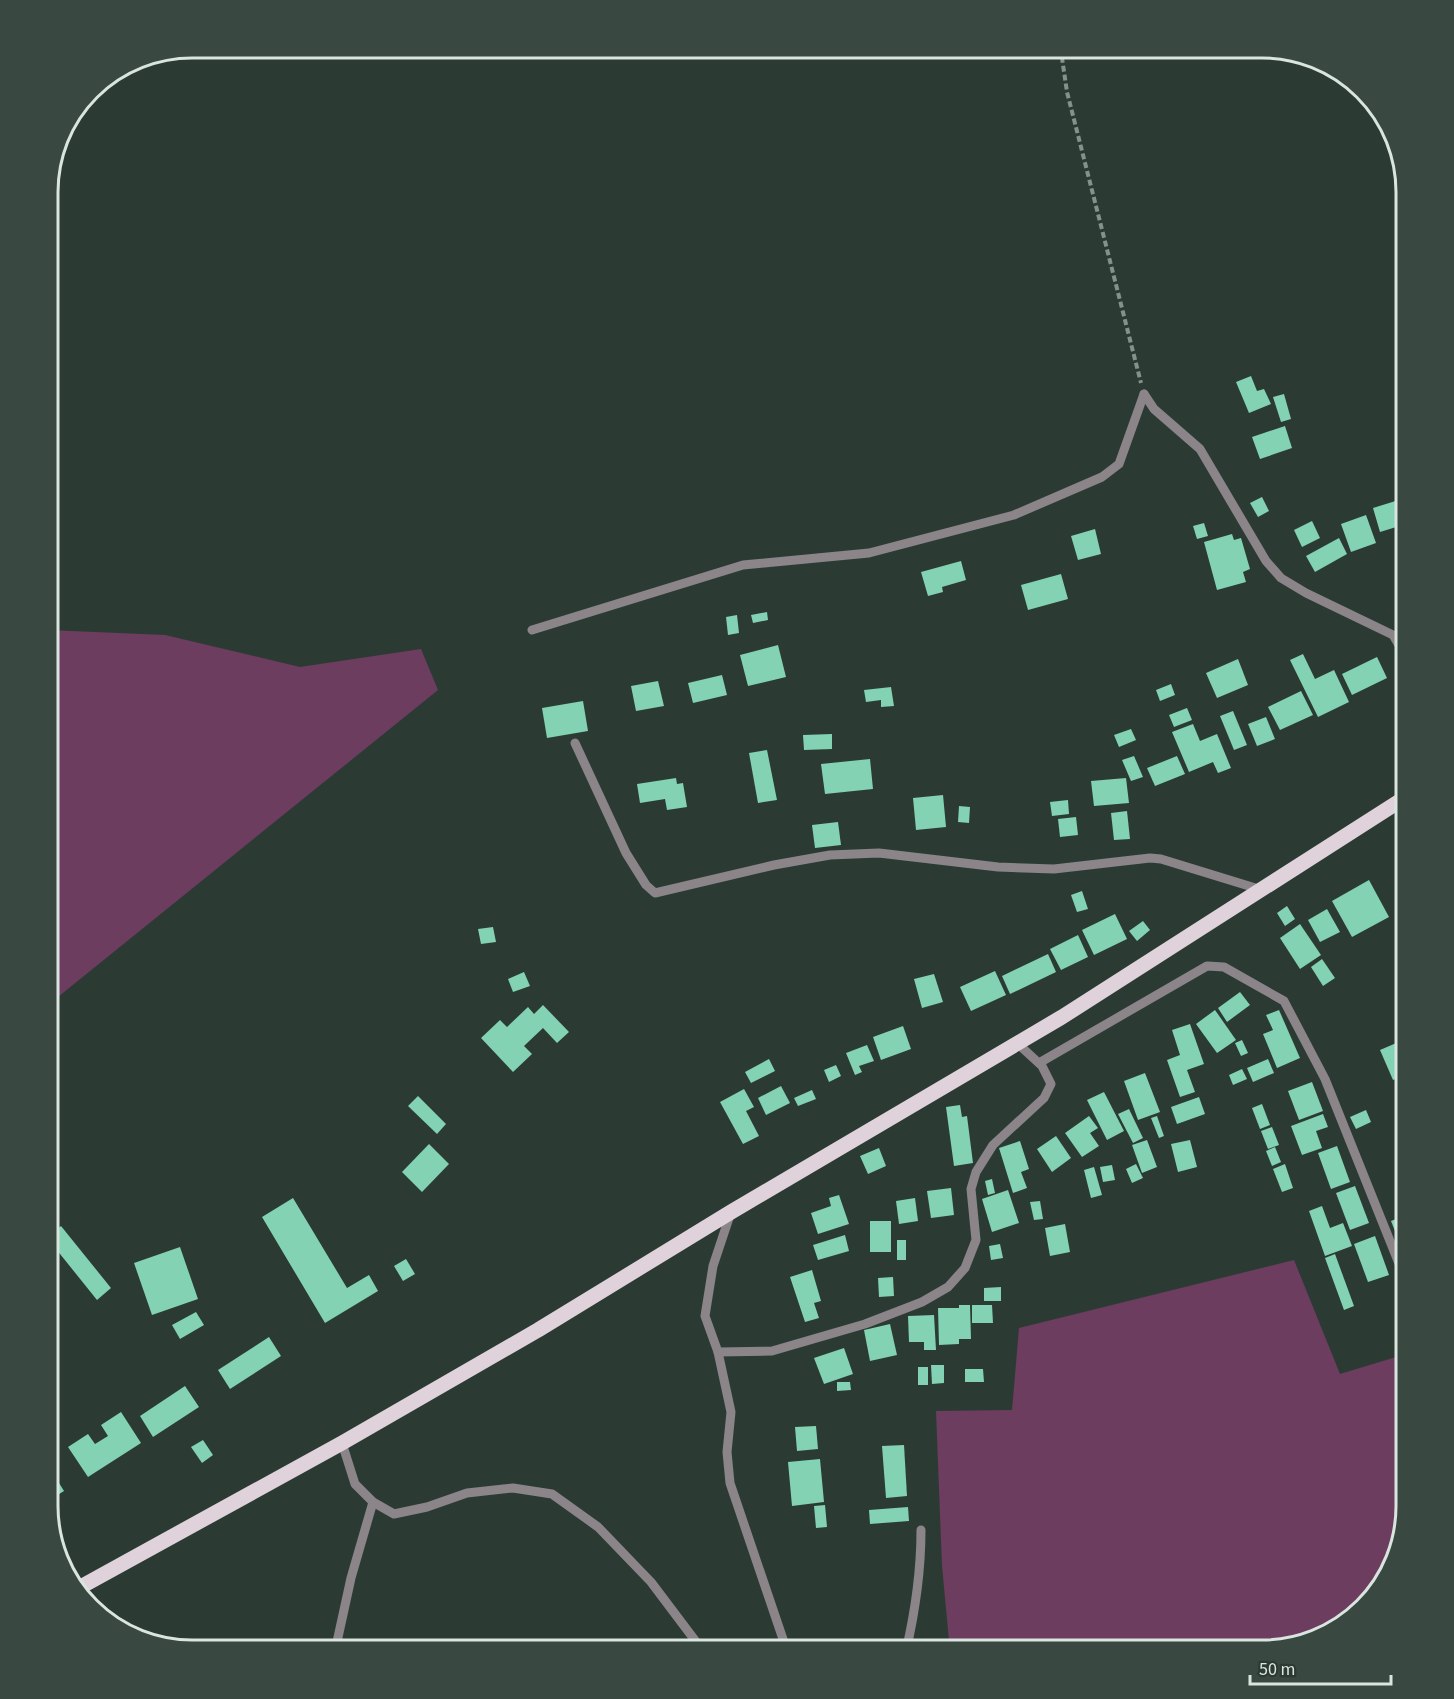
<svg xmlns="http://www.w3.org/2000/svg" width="1454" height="1699" viewBox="0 0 1454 1699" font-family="'Source Sans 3',sans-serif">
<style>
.green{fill:#6c3d5e}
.building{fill:#82d2b3}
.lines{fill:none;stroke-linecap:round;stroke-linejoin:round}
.path{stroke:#85928c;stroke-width:4;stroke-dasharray:6 3;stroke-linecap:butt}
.service{stroke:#8b8489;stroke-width:9}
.primary{stroke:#e0d2db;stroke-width:15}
.rim{fill:none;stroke:#dbe5e0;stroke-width:3}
</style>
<rect width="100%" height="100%" fill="#2b3b34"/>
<g class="green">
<polygon points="48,630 165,635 300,667 421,649 438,690 48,1005"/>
<polygon points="1294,1260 1340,1374 1406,1354 1406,1507 1391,1571 1349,1621 1308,1643 1262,1651 950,1651 942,1566 936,1411 1012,1410 1019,1328"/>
</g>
<g class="building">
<polygon points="1251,376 1257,391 1264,389 1271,404 1249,413 1236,382"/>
<polygon points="1284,394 1291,419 1281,422 1273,397"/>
<polygon points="1285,426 1292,448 1260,459 1252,437"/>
<polygon points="1262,497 1269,511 1258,517 1250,503"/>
<polygon points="1402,499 1406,511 1406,524 1380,532 1373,508"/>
<polygon points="1366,515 1376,543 1351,552 1341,524"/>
<polygon points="1312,521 1320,538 1302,547 1294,530"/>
<polygon points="1204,523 1208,536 1197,539 1193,526"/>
<polygon points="1095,529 1101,554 1078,560 1071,536"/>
<polygon points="1232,534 1234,540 1241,538 1250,569 1243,572 1246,582 1217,590 1204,542"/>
<polygon points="1339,538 1347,554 1315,572 1306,556"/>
<polygon points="961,561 966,580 942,587 943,592 928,596 921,572"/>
<polygon points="1061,574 1068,599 1028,610 1021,585"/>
<polygon points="767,612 768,620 753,623 751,615"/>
<polygon points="737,615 739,633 728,635 726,617"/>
<polygon points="778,645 786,677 748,686 740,655"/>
<polygon points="1303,654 1315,679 1334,670 1349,702 1318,717 1290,660"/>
<polygon points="1377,657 1387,678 1352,695 1342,674"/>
<polygon points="1238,659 1248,685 1217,698 1206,673"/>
<polygon points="722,675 727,695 693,703 688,683"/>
<polygon points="658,681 664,706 636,711 631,686"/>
<polygon points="1171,684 1175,695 1160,701 1156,690"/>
<polygon points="891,687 894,706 881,707 881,700 866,702 864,690"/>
<polygon points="1301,691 1313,715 1280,730 1268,707"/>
<polygon points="583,701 588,731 547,738 542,708"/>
<polygon points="1187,708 1192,720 1174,727 1169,715"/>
<polygon points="1233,711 1247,745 1234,750 1220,716"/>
<polygon points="1266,717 1275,739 1257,746 1248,724"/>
<polygon points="1193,724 1200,741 1217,734 1231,768 1218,773 1213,762 1189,772 1172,732"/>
<polygon points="1131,729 1136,740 1119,747 1114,735"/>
<polygon points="832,734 832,749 804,750 803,735"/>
<polygon points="767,750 777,800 758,803 749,753"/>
<polygon points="1134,756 1143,777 1131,781 1122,760"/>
<polygon points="1177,756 1185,774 1155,786 1147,768"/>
<polygon points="870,759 873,789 825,794 821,764"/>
<polygon points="676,778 677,784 683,783 687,807 667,810 665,799 640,803 637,784"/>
<polygon points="1126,778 1129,803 1094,806 1091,781"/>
<polygon points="943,795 946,827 916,830 913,798"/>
<polygon points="1068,800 1069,814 1052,816 1050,802"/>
<polygon points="959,806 970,807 969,823 958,822"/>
<polygon points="1127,811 1130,839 1114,840 1111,813"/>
<polygon points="1076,817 1078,835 1060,837 1058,819"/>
<polygon points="838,822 841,845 815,848 812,825"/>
<polygon points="1369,880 1389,917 1352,937 1332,901"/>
<polygon points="1082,891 1088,909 1077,912 1071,895"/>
<polygon points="1287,906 1295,919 1285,926 1277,913"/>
<polygon points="1327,909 1340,932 1320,942 1308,920"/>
<polygon points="1115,914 1127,939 1094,955 1082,930"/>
<polygon points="1143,921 1150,930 1137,941 1129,931"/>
<polygon points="1300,924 1321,955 1300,969 1280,938"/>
<polygon points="493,927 496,942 481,944 478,929"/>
<polygon points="1078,935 1088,957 1061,970 1050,949"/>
<polygon points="1048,954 1056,972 1010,994 1002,976"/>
<polygon points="1322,959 1335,978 1323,986 1311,967"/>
<polygon points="995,971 1006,995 971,1011 960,987"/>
<polygon points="524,972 530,986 513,992 508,979"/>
<polygon points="934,974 943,1002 922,1008 914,979"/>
<polygon points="1240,992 1250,1005 1227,1022 1218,1008"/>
<polygon points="543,1005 569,1032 557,1043 543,1028 524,1046 532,1054 513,1072 481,1038 500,1020 507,1027 528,1007 534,1014"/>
<polygon points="1215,1010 1236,1040 1217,1053 1196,1024"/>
<polygon points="1279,1010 1300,1058 1277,1068 1263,1034 1273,1030 1266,1015"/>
<polygon points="1190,1024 1204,1064 1187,1070 1195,1092 1180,1097 1167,1060 1180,1055 1172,1030"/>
<polygon points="903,1026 911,1049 881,1060 873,1037"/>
<polygon points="1242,1040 1248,1053 1241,1056 1235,1043"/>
<polygon points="1401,1041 1406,1053 1406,1075 1393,1080 1380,1050"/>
<polygon points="867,1045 874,1061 859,1066 862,1072 855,1075 846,1053"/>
<polygon points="769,1059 775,1071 751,1083 745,1072"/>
<polygon points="1268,1059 1274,1073 1253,1082 1247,1068"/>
<polygon points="836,1065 841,1076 829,1082 824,1070"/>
<polygon points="1242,1069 1247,1079 1233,1085 1229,1075"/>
<polygon points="1145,1073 1160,1112 1138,1120 1124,1081"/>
<polygon points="1312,1082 1323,1111 1299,1120 1288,1091"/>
<polygon points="781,1086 790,1103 766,1115 758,1098"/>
<polygon points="744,1089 754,1107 746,1111 759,1136 743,1144 720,1102"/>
<polygon points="812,1090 816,1099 798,1106 794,1098"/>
<polygon points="1104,1092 1124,1131 1107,1140 1087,1100"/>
<polygon points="418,1096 446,1124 437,1134 408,1106"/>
<polygon points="1199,1097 1205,1114 1177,1124 1171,1107"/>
<polygon points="1262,1104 1270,1125 1260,1129 1252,1108"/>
<polygon points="960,1105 962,1117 967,1116 973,1163 954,1166 946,1107"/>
<polygon points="1129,1109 1143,1138 1133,1143 1118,1114"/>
<polygon points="1366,1110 1371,1122 1356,1129 1350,1117"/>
<polygon points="1323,1114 1328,1127 1316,1131 1322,1148 1302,1155 1291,1126"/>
<polygon points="1089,1116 1098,1128 1090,1133 1099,1146 1082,1157 1065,1133"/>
<polygon points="1157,1116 1164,1136 1159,1138 1151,1118"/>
<polygon points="1272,1127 1279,1145 1268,1149 1261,1131"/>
<polygon points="1056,1136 1071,1158 1052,1172 1037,1149"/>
<polygon points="1147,1140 1157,1167 1142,1173 1132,1145"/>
<polygon points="1190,1140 1197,1167 1178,1172 1171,1144"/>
<polygon points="1020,1141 1029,1169 1021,1172 1027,1188 1013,1193 999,1148"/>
<polygon points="429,1144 449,1164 422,1192 402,1172"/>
<polygon points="1337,1146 1350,1182 1331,1189 1318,1153"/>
<polygon points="1275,1147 1281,1162 1272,1166 1266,1151"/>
<polygon points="879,1148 886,1166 868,1174 860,1156"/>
<polygon points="1136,1164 1143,1178 1132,1183 1126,1169"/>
<polygon points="1285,1164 1293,1188 1282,1192 1273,1169"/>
<polygon points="1112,1165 1115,1180 1103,1182 1100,1167"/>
<polygon points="1094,1167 1102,1195 1091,1198 1084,1170"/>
<polygon points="992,1179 995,1193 988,1195 985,1181"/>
<polygon points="1355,1186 1369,1223 1350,1230 1336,1193"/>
<polygon points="951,1188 954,1215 931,1218 927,1191"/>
<polygon points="1008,1190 1019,1223 992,1232 982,1199"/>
<polygon points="839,1195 849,1224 818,1234 811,1213 831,1206 829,1198"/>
<polygon points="293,1198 347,1288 369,1275 378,1291 325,1323 262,1217"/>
<polygon points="915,1198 918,1221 899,1224 896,1201"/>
<polygon points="1040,1201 1043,1219 1034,1220 1030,1202"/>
<polygon points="1322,1206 1330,1228 1343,1223 1352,1246 1325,1256 1309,1211"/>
<polygon points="1406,1215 1406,1226 1395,1231 1391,1221"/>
<rect x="870" y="1221" width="21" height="31"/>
<polygon points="1065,1224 1070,1252 1050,1256 1045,1228"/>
<polygon points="61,1226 111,1288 97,1300 48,1239 48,1237"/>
<polygon points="845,1235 849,1251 818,1260 813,1245"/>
<polygon points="1375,1236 1389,1275 1368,1282 1354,1244"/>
<rect x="897" y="1240" width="9" height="20"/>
<polygon points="1000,1244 1003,1258 991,1260 989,1246"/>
<polygon points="180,1247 198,1299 152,1315 134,1263"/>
<polygon points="1335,1254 1354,1306 1344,1310 1325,1258"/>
<polygon points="406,1259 415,1274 403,1281 394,1266"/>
<polygon points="812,1270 821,1301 814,1303 819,1318 805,1322 790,1277"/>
<polygon points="893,1277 894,1296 879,1297 878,1278"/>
<polygon points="1001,1287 1001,1301 984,1301 984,1288"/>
<polygon points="959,1305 970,1305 971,1339 959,1339 959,1344 939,1345 938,1308 959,1308"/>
<polygon points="972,1305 992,1305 993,1323 972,1323"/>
<polygon points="196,1312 204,1325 180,1339 172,1325"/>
<polygon points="934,1315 936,1350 924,1350 924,1342 909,1342 908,1316"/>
<polygon points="890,1324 897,1355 870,1361 864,1330"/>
<polygon points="269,1337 281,1356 230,1389 218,1370"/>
<polygon points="844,1348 853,1374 824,1384 814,1358"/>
<polygon points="931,1365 944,1365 944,1383 932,1384"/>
<rect x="918" y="1367" width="10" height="18"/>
<polygon points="965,1369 983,1369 984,1382 965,1382"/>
<polygon points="837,1382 850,1382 851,1390 837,1391"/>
<polygon points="185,1386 199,1407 153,1437 140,1416"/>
<polygon points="121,1412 141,1443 88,1477 68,1447 88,1434 95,1444 108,1436 101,1425"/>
<polygon points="816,1426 818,1449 797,1451 795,1427"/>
<polygon points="203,1440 213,1455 202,1463 191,1447"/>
<polygon points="904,1445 907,1496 886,1498 882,1446"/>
<polygon points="820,1459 824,1502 792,1506 788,1462"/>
<polygon points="49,1467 64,1491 48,1501 48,1468"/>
<polygon points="825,1505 827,1527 816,1528 814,1506"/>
<polygon points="908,1507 909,1521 870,1524 869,1510"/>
</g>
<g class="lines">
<polyline class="path" points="1064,48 1062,58 1067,92 1141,383"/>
<g class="service">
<polyline points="1144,394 1154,409 1200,449 1266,561 1281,578 1306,593 1393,635 1406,657"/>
<polyline points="532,630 743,565 869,553 1014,515 1102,477 1119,464 1144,394"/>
<polyline points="575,743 626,853 646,885 655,893 774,865 830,855 879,853 998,867 1054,869 1150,858 1161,859 1262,890"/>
<polyline points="1039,1063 1207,966 1224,967 1284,1001 1325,1079 1406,1281"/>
<polyline points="731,1212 713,1266 705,1316 718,1352 731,1412 727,1452 730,1483 787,1651"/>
<polyline points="718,1352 772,1351 865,1324 922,1302 948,1287 965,1268 976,1240 971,1189 976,1172 993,1145 1044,1098 1051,1084 1042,1066 1017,1043"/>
<polyline points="342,1443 355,1484 373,1502 394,1514 427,1507 467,1493 513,1488 552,1494 598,1527 651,1582 703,1651"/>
<polyline points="335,1651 351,1578 373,1502"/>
<path d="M906 1651C915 1612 921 1570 921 1530"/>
</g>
<polyline class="primary" points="75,1590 342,1443 538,1330 731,1212 1062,1017 1406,797"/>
</g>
<path d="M0 0H1454V1699H0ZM192 58H1262A134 134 0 0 1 1396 192V1506A134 134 0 0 1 1262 1640H192A134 134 0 0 1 58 1506V192A134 134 0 0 1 192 58Z" fill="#394942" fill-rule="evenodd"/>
<path class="rim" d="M192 58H1262A134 134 0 0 1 1396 192V1506A134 134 0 0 1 1262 1640H192A134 134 0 0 1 58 1506V192A134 134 0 0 1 192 58Z"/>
<path d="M1250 1675v9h141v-9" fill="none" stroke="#dbe5e0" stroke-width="3"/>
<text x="1259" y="1675" font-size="18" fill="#dbe5e0" stroke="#2b3b34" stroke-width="4.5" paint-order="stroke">50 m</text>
</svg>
